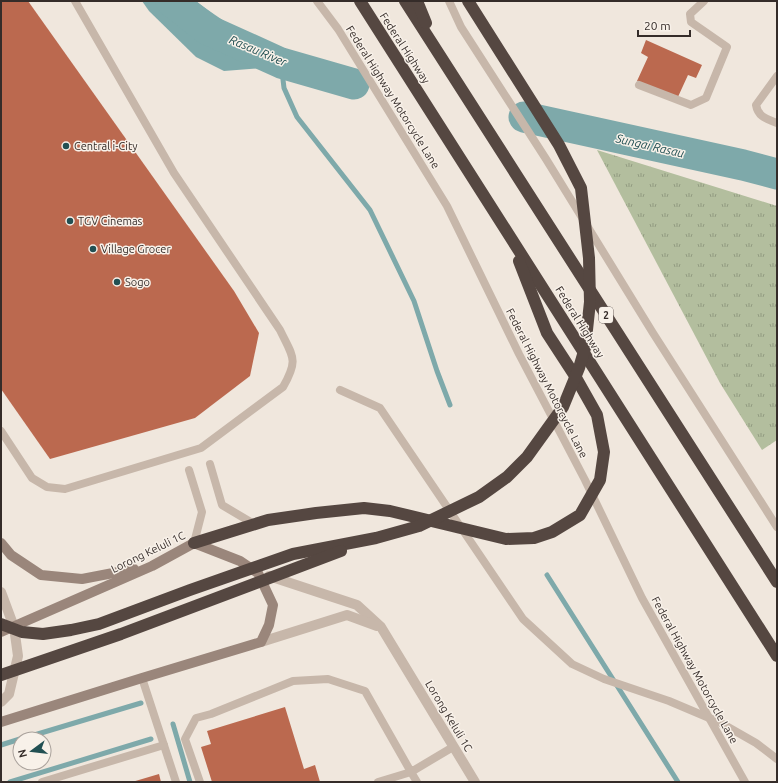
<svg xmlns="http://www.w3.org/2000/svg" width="778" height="783" viewBox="0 0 778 783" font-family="Ubuntu,sans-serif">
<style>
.park{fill:url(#park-tufts)}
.water{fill:#7ea9aa}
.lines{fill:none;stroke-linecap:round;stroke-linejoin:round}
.stream{stroke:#7ea9aa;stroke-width:5}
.river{stroke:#7ea9aa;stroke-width:31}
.building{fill:#bb694f}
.lane{stroke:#c7b7aa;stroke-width:8}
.street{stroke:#c7b7aa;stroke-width:10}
.secondary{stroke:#9a867b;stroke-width:10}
.highway{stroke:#554741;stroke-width:12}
.poi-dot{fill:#225053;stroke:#f8f1e9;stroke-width:1.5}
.labels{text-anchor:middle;stroke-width:3;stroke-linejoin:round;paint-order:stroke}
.shield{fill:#f8f1e9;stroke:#706763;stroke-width:1}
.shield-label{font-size:10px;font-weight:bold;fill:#352c29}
.street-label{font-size:11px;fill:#352c29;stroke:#f8f1e9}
.poi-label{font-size:11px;fill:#352c29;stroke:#f8f1e9;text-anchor:start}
.water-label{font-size:12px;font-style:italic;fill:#225053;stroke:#f8f1e9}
</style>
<defs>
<pattern id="park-tufts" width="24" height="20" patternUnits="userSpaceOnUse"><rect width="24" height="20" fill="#b3be9e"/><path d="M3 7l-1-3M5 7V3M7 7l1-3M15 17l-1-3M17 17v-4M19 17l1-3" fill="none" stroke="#929b81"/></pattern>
</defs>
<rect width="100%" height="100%" fill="#f0e7dd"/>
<polygon class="park" points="597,150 777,206 777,440 762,450 720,383"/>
<polygon class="water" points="142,1 195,1 257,44 261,68 224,71 196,57 149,11"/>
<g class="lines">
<g class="stream">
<polyline points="281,63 284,88 297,117 370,210 414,301 437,371 450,405"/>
<polyline points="547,575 678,782"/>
<polyline points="173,724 190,782"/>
<polyline points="21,739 141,703"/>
<polyline points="1,745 20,739"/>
<polyline points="10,782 151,739"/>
</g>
<g class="river">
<polyline points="171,1 208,30 281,63 354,84"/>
<polyline points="524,117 743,165 777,174"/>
</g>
</g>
<g class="building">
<polygon points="1,1 28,1 234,291 259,333 250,376 195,418 50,459 1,389"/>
<polygon points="646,40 702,65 696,78 688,75 677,99 637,81 648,57 641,53"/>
<polygon points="285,707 304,769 315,765 320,782 212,782 201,747 211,744 207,731"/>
<polygon points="159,774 161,782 132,782"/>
</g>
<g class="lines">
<g class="lane">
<polyline points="317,1 338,29 447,206 519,354 585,480 642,598 745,782"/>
<polyline points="449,1 461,27 546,159 653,333 777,527"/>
<path d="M777 76 756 105C758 117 767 119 777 123"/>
<polyline points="639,85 691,105 706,98 727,47 691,22 690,14 704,1"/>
<polyline points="340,390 380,408 523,619 572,664 604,679 669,701 721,723 756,743 777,759"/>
<path d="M1 431 32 478 47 487 65 489 201 448 283 387C299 359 293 357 280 330L174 173 75 1"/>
<polyline points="210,464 222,505 254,524"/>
<polyline points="189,470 202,512 194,543"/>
<polyline points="142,678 176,782"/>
<polyline points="42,782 164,745"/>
<polyline points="200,782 185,739 196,718 211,714 293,681 328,679 365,691 411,772 453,747"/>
<polyline points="378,782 411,772 417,782"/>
</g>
<g class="street">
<polyline points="269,576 357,605 381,627 475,782"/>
<polyline points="1,592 14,627 18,656 9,694 1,702"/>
<polyline points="261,642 347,615 377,626"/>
</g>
<g class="secondary">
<polyline points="1,543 11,555 41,575 82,579 134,569"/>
<polyline points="1,632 152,566 194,543 240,561 258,573 273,605 269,625 261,642 142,678 1,722"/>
</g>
<g class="highway">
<polyline points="360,1 777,656"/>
<polyline points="405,1 777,582"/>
<polyline points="417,1 426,23"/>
<polyline points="194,543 268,520 316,513 364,508 390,511 506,539 534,538 552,532 580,515 600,480 604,452 597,415 575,376 547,333 519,261"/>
<polyline points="1,624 22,632 43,634 71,630 99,624 190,590 293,554 376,538 419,526 479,497 507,477 527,457 563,407 579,368 585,348 590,302 589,258 581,188 559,145 468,1"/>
<polyline points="1,675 121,634 341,551"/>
</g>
</g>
<g class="poi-dot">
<circle cx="66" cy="146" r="4"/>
<circle cx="70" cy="221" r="4"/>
<circle cx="93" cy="249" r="4"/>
<circle cx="117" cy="282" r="4"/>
</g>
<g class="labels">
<rect class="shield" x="599" y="307" width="14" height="16" rx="3"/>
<g class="shield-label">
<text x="606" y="319">2</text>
</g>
<g class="street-label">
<text transform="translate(405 48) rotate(57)" y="4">Federal Highway</text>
<text transform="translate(393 97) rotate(58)" y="4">Federal Highway Motorcycle Lane</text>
<text transform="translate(580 322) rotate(58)" y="4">Federal Highway</text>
<text transform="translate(547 383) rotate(63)" y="4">Federal Highway Motorcycle Lane</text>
<text transform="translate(148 552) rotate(-26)" y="4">Lorong Keluli 1C</text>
<text transform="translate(695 670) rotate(61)" y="4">Federal Highway Motorcycle Lane</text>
<text transform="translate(449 716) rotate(59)" y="4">Lorong Keluli 1C</text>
</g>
<g class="poi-label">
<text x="74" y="150">Central i-City</text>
<text x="78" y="225">TGV Cinemas</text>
<text x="101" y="253">Village Grocer</text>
<text x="125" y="286">Sogo</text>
</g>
<g class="water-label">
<text transform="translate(258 51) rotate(23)" y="4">Rasau River</text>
<text transform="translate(650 146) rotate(13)" y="4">Sungai Rasau</text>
</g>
</g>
<rect width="778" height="783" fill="none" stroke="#352c29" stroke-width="4"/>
<g transform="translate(32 751) rotate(255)"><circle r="19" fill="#f8f1e9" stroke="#aaa29c"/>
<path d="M0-3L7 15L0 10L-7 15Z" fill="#225053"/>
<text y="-6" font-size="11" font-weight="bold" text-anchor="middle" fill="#352c29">N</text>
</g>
<path d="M638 30v6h52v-6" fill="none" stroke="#352c29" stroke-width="2"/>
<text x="644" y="30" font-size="12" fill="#352c29" stroke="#f8f1e9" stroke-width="3" paint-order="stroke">20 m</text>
</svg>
